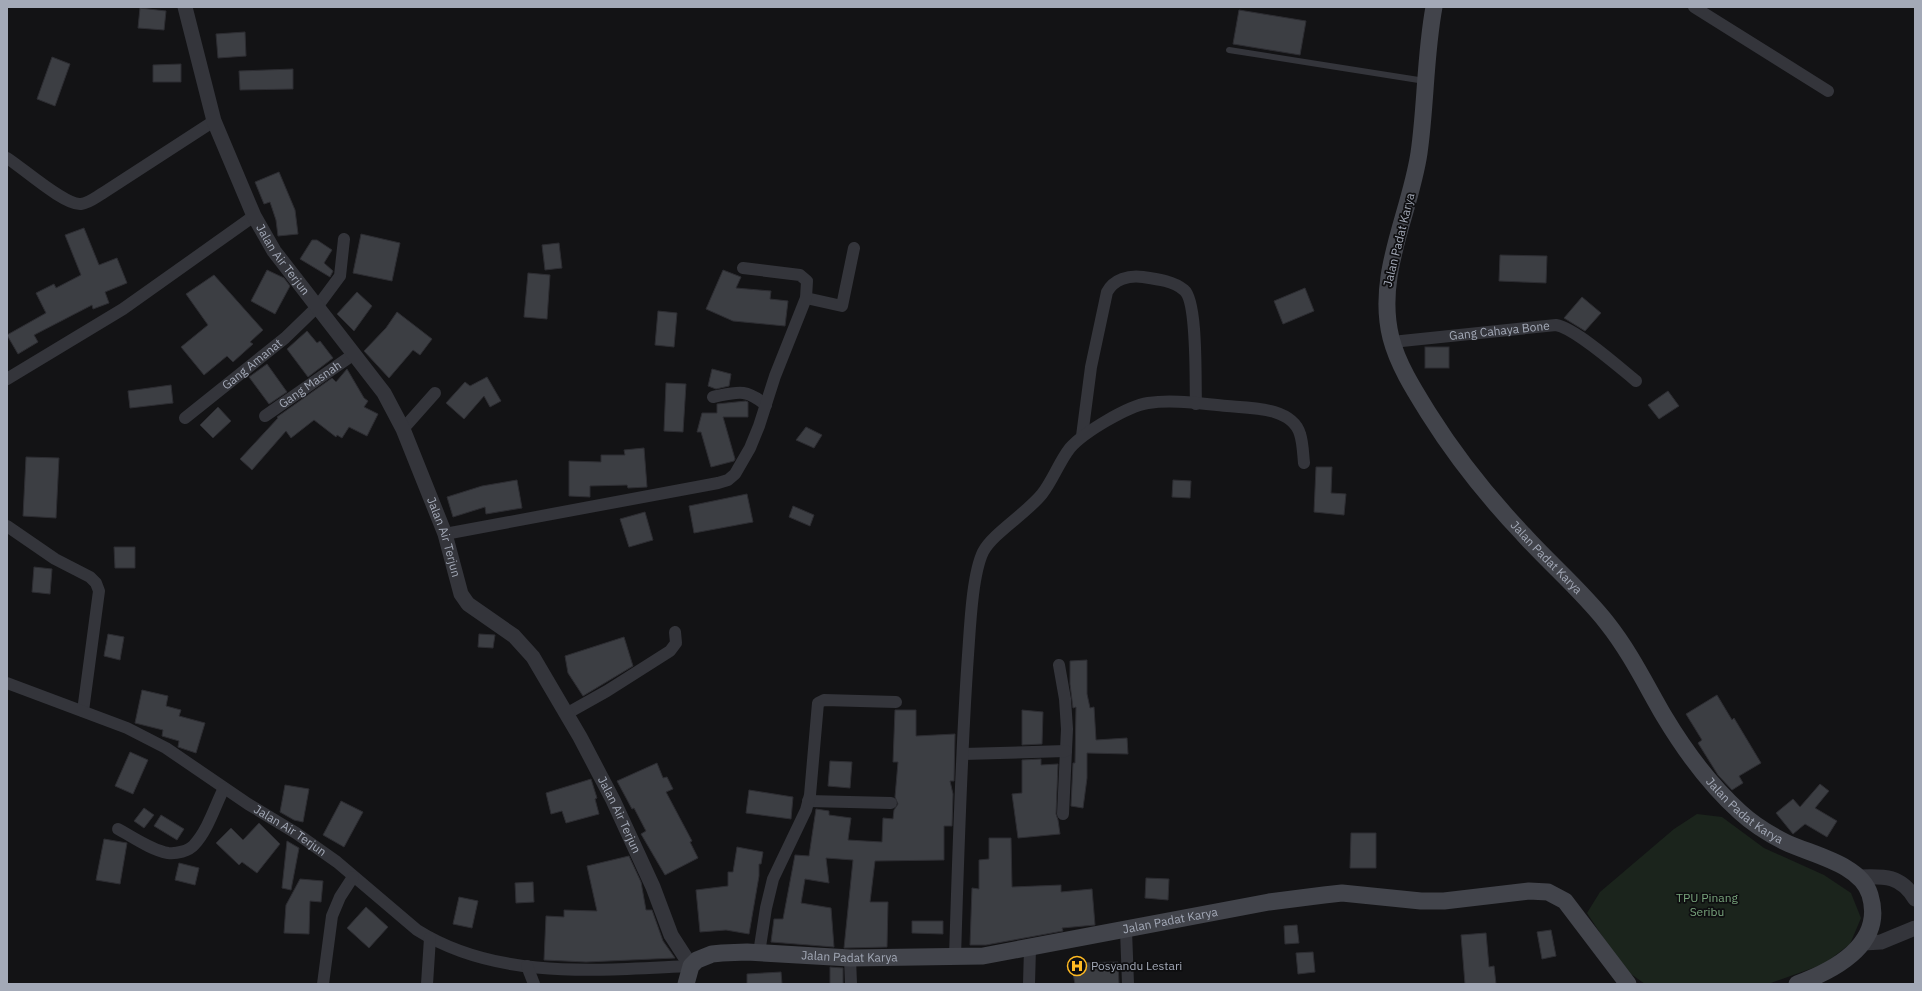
<svg xmlns="http://www.w3.org/2000/svg" width="1922" height="991" viewBox="0 0 1922 991" font-family="'IBM Plex Sans',sans-serif">
<style>
.green{fill:#1b241c}
.building{fill:#3c3e43;stroke:#2d2d32}
.lines{fill:none;stroke-linecap:round;stroke-linejoin:round}
.service{stroke:#34353b;stroke-width:6}
.minor{stroke:#34353b;stroke-width:12}
.tertiary{stroke:#34353b;stroke-width:15}
.secondary{stroke:#42444b;stroke-width:17}
.labels{text-anchor:middle;stroke-width:3.5;stroke-linejoin:round;paint-order:stroke}
.street-label{font-size:12px;fill:#a3a9b7;stroke:#0e0e10}
.park-label{font-size:12px;fill:#78a47c;stroke:#0e0e10}
.poi-label{font-size:12px;fill:#a3a9b7;stroke:#0e0e10;text-anchor:start}
</style>
<rect width="100%" height="100%" fill="#131315"/>
<polygon class="green" points="1697,814 1722,817 1764,848 1824,875 1851,893 1861,918 1850,944 1824,964 1768,984 1645,984 1624,969 1587,913 1600,892 1674,829"/>
<g class="building">
<polygon points="140,8 166,11 164,30 138,28"/>
<polygon points="1239,10 1306,21 1300,55 1233,44"/>
<polygon points="245,32 246,56 218,58 216,34"/>
<polygon points="52,57 70,64 55,106 37,99"/>
<polygon points="181,64 181,82 153,82 153,65"/>
<polygon points="293,69 293,89 240,90 239,71"/>
<polygon points="279,172 295,210 298,234 278,236 276,220 270,202 264,204 255,182"/>
<polygon points="84,228 99,265 117,258 127,283 105,292 109,303 93,309 92,305 34,335 38,342 18,354 7,335 46,313 36,293 54,284 56,288 81,275 65,235"/>
<polygon points="361,234 400,243 392,281 353,273"/>
<polygon points="312,240 317,240 332,250 324,263 333,271 330,277 300,259"/>
<polygon points="559,243 562,268 545,270 542,245"/>
<polygon points="1500,255 1547,256 1546,283 1499,281"/>
<polygon points="267,270 284,278 290,286 275,314 251,301"/>
<polygon points="723,270 741,277 736,288 771,291 770,299 788,301 785,326 733,321 706,309"/>
<polygon points="528,273 550,275 547,319 524,317"/>
<polygon points="214,275 263,330 250,342 253,344 233,362 227,356 204,375 181,347 208,325 186,294"/>
<polygon points="1305,288 1314,311 1283,324 1274,301"/>
<polygon points="357,292 372,306 354,331 337,314"/>
<polygon points="1582,297 1601,313 1585,331 1564,318"/>
<polygon points="658,311 677,313 674,347 655,345"/>
<polygon points="397,312 432,339 420,355 413,350 389,378 364,351 386,328"/>
<polygon points="307,331 317,343 320,341 333,358 308,377 287,349"/>
<rect x="1425" y="347" width="24" height="21"/>
<polygon points="267,364 287,392 269,404 249,377"/>
<polygon points="347,369 364,398 368,401 364,407 378,414 367,436 349,427 342,438 337,435 336,437 314,420 291,438 286,431 252,470 240,459 278,418 277,417 332,378 336,382"/>
<polygon points="712,369 731,374 729,386 716,389 708,386"/>
<polygon points="487,377 501,401 490,407 484,396 464,419 446,403 465,382 470,386"/>
<polygon points="666,383 686,384 683,432 664,431"/>
<polygon points="171,385 173,403 130,408 128,391"/>
<polygon points="1668,391 1679,406 1659,419 1648,405"/>
<polygon points="746,401 748,402 748,417 723,417 735,459 734,461 711,467 701,432 697,432 702,413 717,413 717,404"/>
<polygon points="218,407 231,421 213,438 200,425"/>
<polygon points="806,427 822,435 814,448 796,440"/>
<polygon points="644,448 647,487 628,488 627,485 590,486 590,497 569,496 569,461 601,462 601,455 625,455 624,450"/>
<polygon points="26,457 59,458 56,518 23,516"/>
<polygon points="1316,467 1332,467 1331,493 1346,494 1344,515 1314,512"/>
<polygon points="517,480 522,508 486,514 485,507 453,517 447,497 482,486"/>
<polygon points="1173,480 1191,481 1190,498 1172,497"/>
<polygon points="747,494 753,522 694,533 689,506"/>
<polygon points="793,506 814,515 810,526 789,517"/>
<polygon points="645,512 653,540 629,547 620,519"/>
<polygon points="114,547 135,547 135,568 115,568"/>
<polygon points="34,567 52,569 50,594 32,592"/>
<polygon points="108,634 124,637 120,660 104,656"/>
<polygon points="479,634 495,635 493,648 478,647"/>
<polygon points="624,637 633,666 583,696 568,673 565,656"/>
<polygon points="1087,660 1087,694 1090,708 1094,707 1096,740 1127,738 1128,754 1087,753 1087,778 1083,808 1071,806 1073,763 1075,763 1076,707 1073,708 1070,684 1070,661"/>
<polygon points="142,690 168,696 166,706 181,710 179,716 205,723 196,753 178,747 179,741 162,736 163,730 135,723"/>
<polygon points="1717,695 1732,720 1734,718 1761,763 1739,776 1743,783 1732,790 1718,775 1698,743 1702,740 1686,714"/>
<polygon points="895,710 916,710 916,736 955,734 954,781 950,781 953,794 952,826 944,826 944,860 875,861 870,902 888,902 887,947 844,948 853,860 826,858 829,883 805,879 801,903 831,908 834,947 771,942 774,919 783,919 795,855 809,856 816,809 829,811 829,815 851,818 848,840 882,842 883,818 893,819 894,810 898,804 895,797 898,762 893,762"/>
<polygon points="1022,710 1043,712 1042,744 1022,745"/>
<polygon points="130,752 148,760 133,794 115,786"/>
<polygon points="1041,759 1041,765 1058,764 1056,814 1058,820 1060,834 1018,838 1012,794 1022,793 1022,760"/>
<polygon points="830,761 852,762 850,788 828,786"/>
<polygon points="657,763 663,778 667,777 673,789 666,792 692,841 690,842 698,858 665,875 641,834 646,831 634,808 632,809 617,781"/>
<polygon points="591,779 597,798 595,799 599,814 566,823 562,811 551,814 546,793"/>
<polygon points="1820,784 1829,791 1815,808 1837,821 1827,837 1805,824 1793,834 1776,813 1793,799 1800,807"/>
<polygon points="285,785 309,789 303,822 294,820 280,812"/>
<polygon points="749,790 793,797 791,819 746,813"/>
<polygon points="341,801 363,812 344,847 323,835"/>
<polygon points="144,808 154,815 144,828 134,821"/>
<polygon points="161,815 184,829 177,840 154,826"/>
<polygon points="259,823 280,844 257,873 242,862 239,865 216,843 231,828 243,840"/>
<polygon points="1351,833 1376,833 1376,868 1350,868"/>
<polygon points="989,838 1011,838 1012,887 1061,885 1061,892 1092,889 1095,925 1062,928 1063,931 986,945 970,945 972,888 979,889 979,860 989,859"/>
<polygon points="104,839 127,843 120,884 96,880"/>
<polygon points="287,841 299,848 291,890 282,888"/>
<polygon points="737,847 763,852 761,864 759,864 759,876 749,934 726,930 700,932 696,890 728,886 728,872 733,872"/>
<polygon points="629,856 641,882 646,910 652,910 663,941 675,958 586,962 544,960 546,916 564,917 564,910 597,911 587,866"/>
<polygon points="179,863 199,868 195,885 175,880"/>
<polygon points="1146,878 1169,879 1168,900 1145,898"/>
<polygon points="300,879 323,881 321,902 310,901 309,934 284,933 286,905"/>
<polygon points="533,882 534,902 516,903 515,883"/>
<polygon points="459,897 478,901 472,928 453,924"/>
<polygon points="366,907 388,927 369,948 347,928"/>
<polygon points="912,921 943,921 943,934 912,933"/>
<polygon points="1297,925 1299,943 1285,944 1284,926"/>
<polygon points="1551,930 1556,956 1542,959 1537,932"/>
<polygon points="1486,933 1489,967 1494,966 1496,984 1465,984 1461,935"/>
<polygon points="1313,952 1315,972 1298,974 1296,953"/>
<polygon points="1118,962 1119,984 1075,984 1071,963"/>
<polygon points="830,967 843,968 843,984 830,984"/>
<polygon points="781,972 782,984 747,984 747,974"/>
</g>
<g class="lines">
<polyline class="service" points="1229,50 1425,81"/>
<g class="minor">
<polyline points="1694,7 1828,91"/>
<path d="M7 158C23 168 65 206 81 204 89 203 96 197 103 193L214 121"/>
<polyline points="806,298 842,306 854,248"/>
<path id="s1" d="M1392 342 1556 325C1575 328 1619 367 1636 381"/>
<polyline points="7,379 123,309 254,216"/>
<path d="M713 397C738 392 745 388 766 405"/>
<path id="s2" d="M265 416 354 354"/>
<path id="s3" d="M185 418 285 338 317 307 340 276 344 239"/>
<polyline points="403,429 435,393"/>
<path d="M1082 436 1091 367 1107 292C1114 279 1129 275 1143 277 1157 279 1173 281 1184 290 1198 301 1195 383 1196 404"/>
<polyline points="7,526 55,559 90,577 96,583 99,591 83,711"/>
<polyline points="445,534 718,483 728,480 735,474 750,448 759,426 775,376 806,298 807,281 800,275 743,268"/>
<polyline points="1059,665 1065,699 1067,729 1063,814"/>
<path id="s4" d="M7 683 127 728 166 748 248 804 296 833 337 862 417 930C498 981 600 970 691 966"/>
<polyline points="566,714 607,691 670,651 676,643 675,632"/>
<polyline points="963,754 1066,751"/>
<polyline points="808,801 891,803"/>
<path d="M118 829C133 837 151 850 168 853 176 854 189 851 194 845 208 830 215 806 224 788"/>
<polyline points="1126,930 1128,984"/>
<polyline points="759,953 766,908 773,879 806,810 810,795 818,703 824,700 896,702"/>
<polyline points="850,958 851,984"/>
<path d="M955 958C958 857 961 755 968 655 970 628 972 575 983 552 992 534 1027 513 1042 494 1053 480 1059 462 1070 448 1084 432 1128 406 1148 403 1174 399 1202 404 1227 406 1250 408 1292 407 1300 434 1303 443 1303 454 1304 463"/>
<polyline points="527,966 534,984"/>
<polyline points="323,984 332,916 340,897 353,877"/>
<polyline points="427,984 430,938"/>
<polyline points="1029,984 1030,948"/>
</g>
<g class="tertiary">
<path id="s5" d="M185 7 214 121 254 216 274 251 384 393 403 429 445 534 461 594 468 604 514 636 533 657 580 737 613 800 653 887 671 935 691 966"/>
<path d="M1859 877C1884 876 1901 875 1915 899"/>
<polyline points="1864,943 1881,942 1915,928"/>
</g>
<g class="secondary">
<path id="s6" d="M1434 7C1425 55 1426 104 1419 153 1410 214 1375 275 1391 338 1398 365 1414 390 1429 414 1456 457 1488 497 1523 534 1550 564 1582 591 1607 623 1630 652 1646 685 1664 716 1685 751 1710 785 1740 812 1753 824 1769 834 1785 842 1812 855 1861 864 1870 895 1885 944 1835 970 1797 984"/>
<path id="s7" d="M686 984 691 966 697 960 712 954 722 953 747 952 850 958 983 956 1269 902 1324 895 1342 893 1421 901H1444L1529 891 1548 892 1565 901 1628 984"/>
</g>
</g>
<defs>
<g id="hospital-ring" transform="scale(1)"><circle r="9.5" fill="#0e0e10" stroke="#ffba22" stroke-width="1.5"/><path d="M-5-5h3v3.5h4V-5h3V5h-3V1.5h-4V5h-3Z" fill="#ffba22"/></g>
</defs>
<g fill-rule="evenodd">
<use href="#hospital-ring" x="1077" y="966"/>
</g>
<g class="labels">
<g class="street-label">
<text transform="translate(1399 240) rotate(-76)" y="4">Jalan Padat Karya</text>
<text dy="4" stroke="none"><textPath href="#s5" startOffset="273">Jalan Air Terjun</textPath></text>
<text dy="4" stroke="none"><textPath href="#s1" startOffset="108">Gang Cahaya Bone</textPath></text>
<text dy="4" stroke="none"><textPath href="#s3" startOffset="86">Gang Amanat</textPath></text>
<text dy="4" stroke="none"><textPath href="#s2" startOffset="55">Gang Masnah</textPath></text>
<text dy="4" stroke="none"><textPath href="#s5" startOffset="597">Jalan Air Terjun</textPath></text>
<text dy="4" stroke="none"><textPath href="#s6" startOffset="607">Jalan Padat Karya</textPath></text>
<text dy="4" stroke="none"><textPath href="#s6" startOffset="931">Jalan Padat Karya</textPath></text>
<text dy="4" stroke="none"><textPath href="#s5" startOffset="933">Jalan Air Terjun</textPath></text>
<text dy="4" stroke="none"><textPath href="#s4" startOffset="321">Jalan Air Terjun</textPath></text>
<text dy="4" stroke="none"><textPath href="#s7" startOffset="505">Jalan Padat Karya</textPath></text>
<text dy="4" stroke="none"><textPath href="#s7" startOffset="181">Jalan Padat Karya</textPath></text>
</g>
<g class="park-label">
<text x="1707" y="902">TPU Pinang<tspan x="1707" dy="14">Seribu</tspan></text>
</g>
<g class="poi-label">
<text x="1091" y="970">Posyandu Lestari</text>
</g>
</g>
<rect width="1922" height="991" fill="none" stroke="#a3a9b7" stroke-width="16"/>
</svg>
